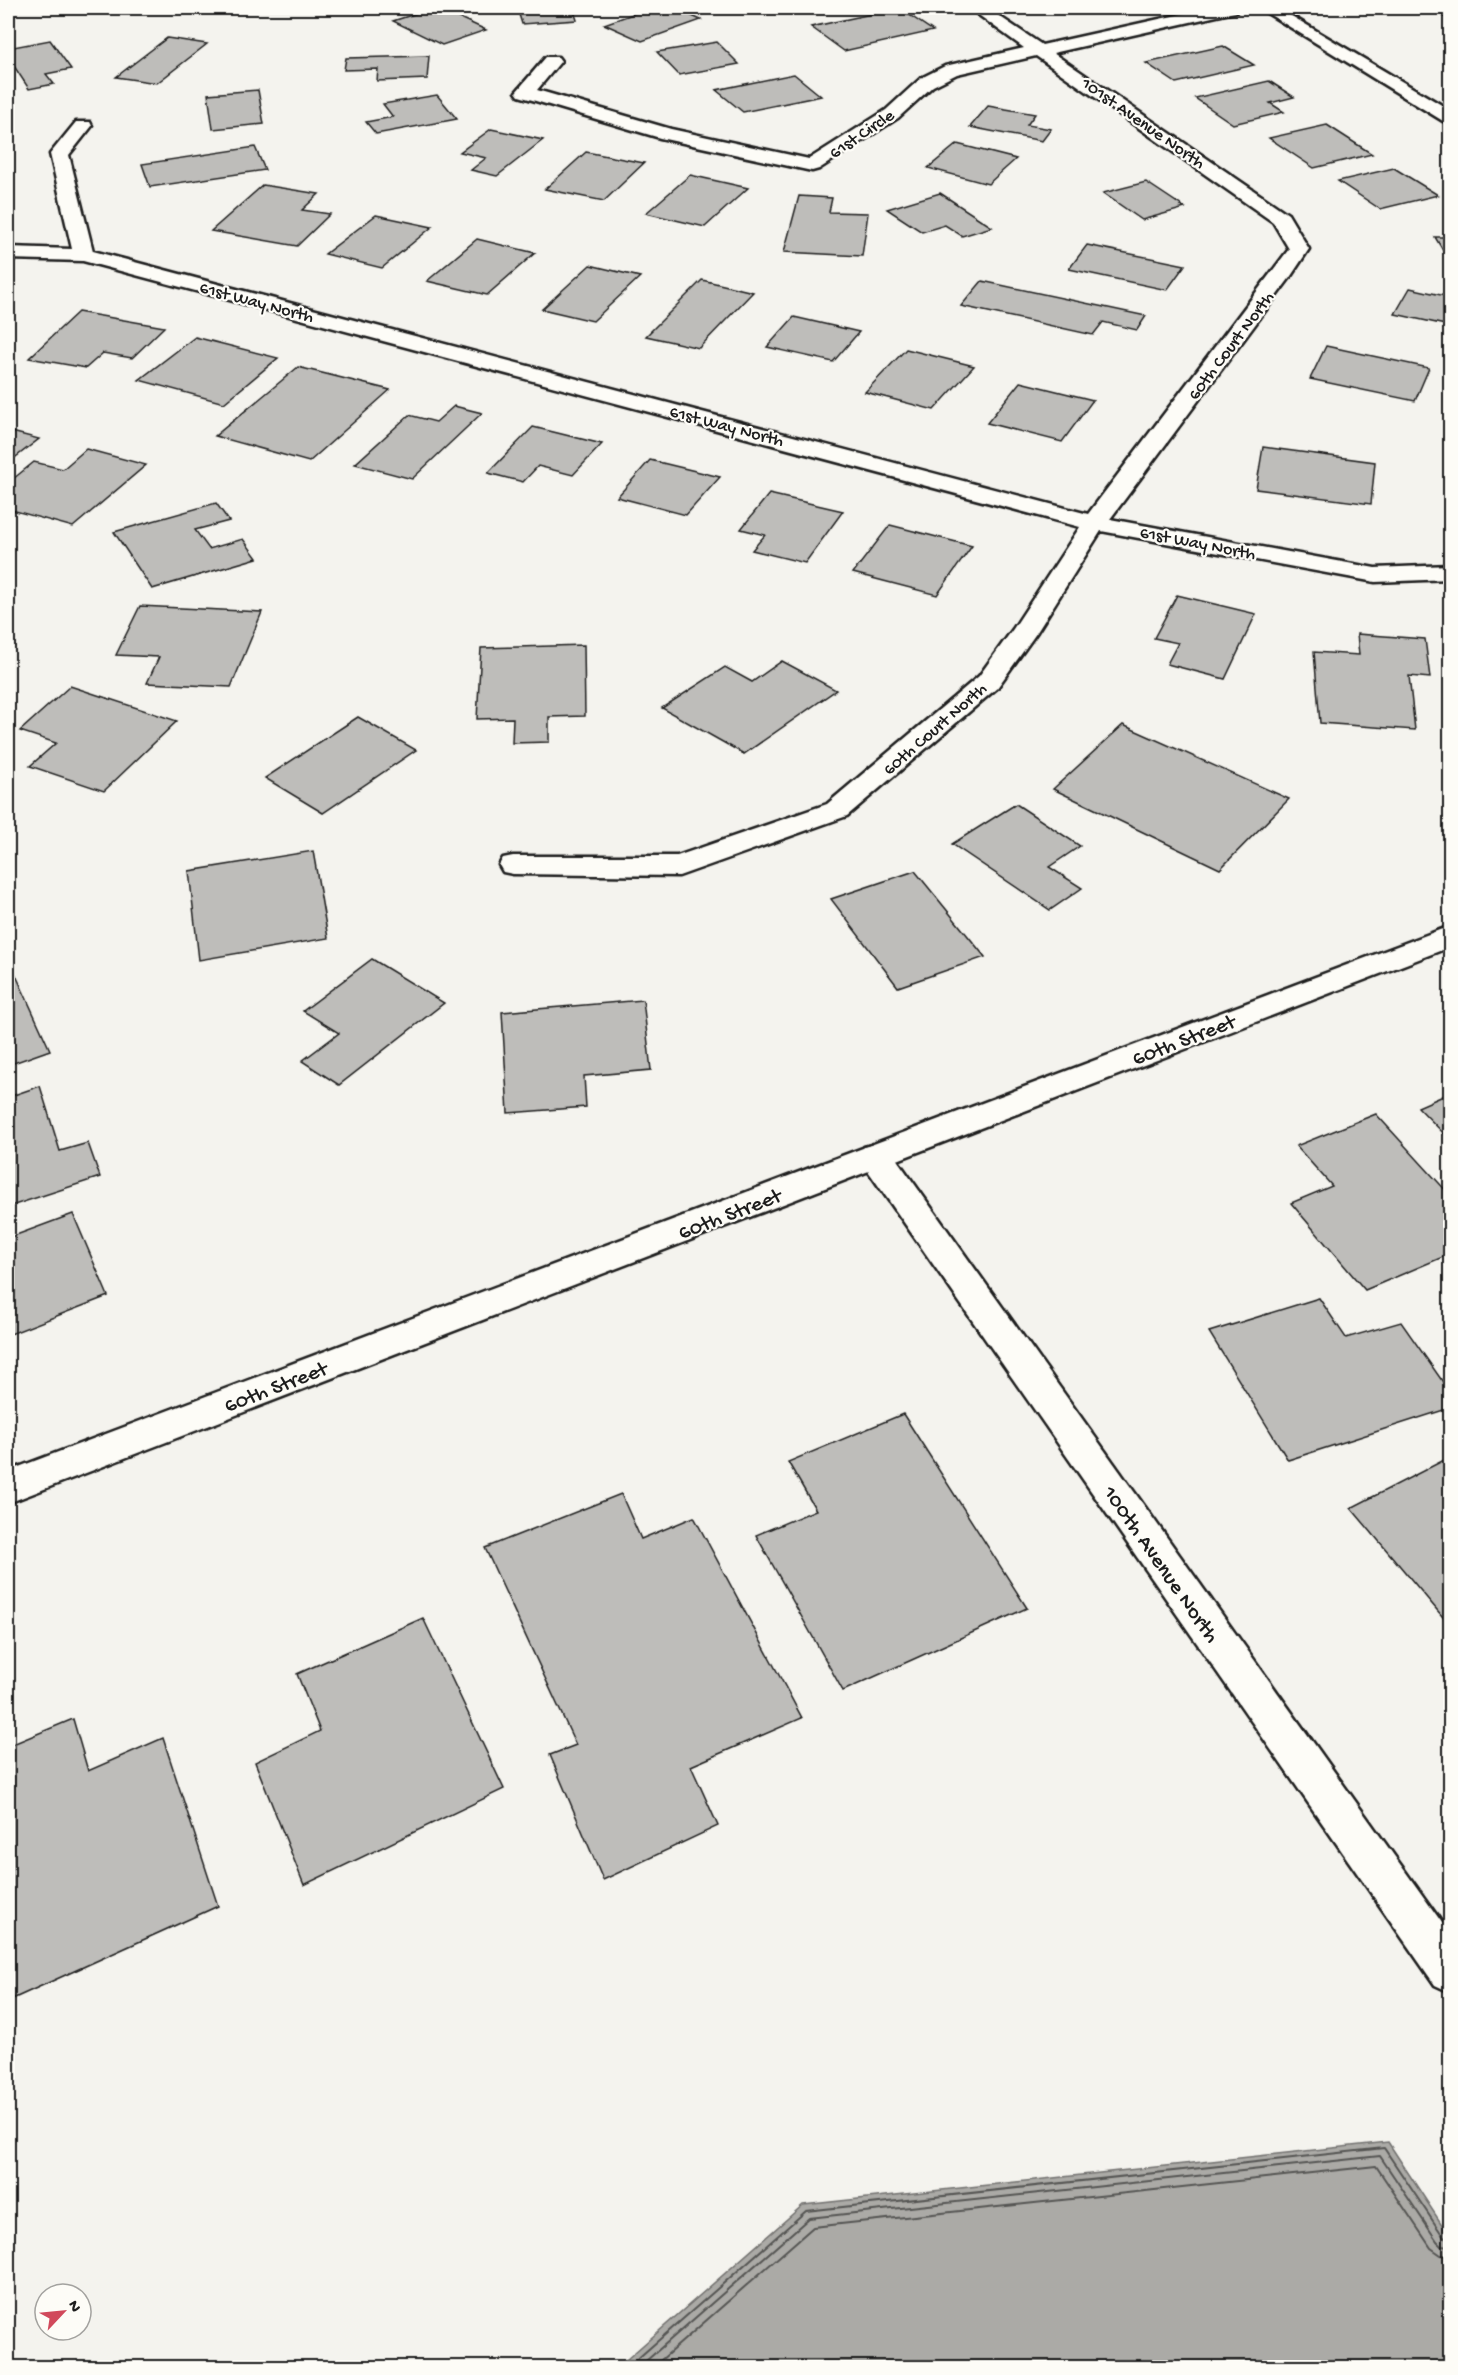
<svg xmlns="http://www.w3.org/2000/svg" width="1458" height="2375" viewBox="0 0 1458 2375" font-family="'Gochi Hand',sans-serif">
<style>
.water{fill:#abaaa6;stroke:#72716f;stroke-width:1.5}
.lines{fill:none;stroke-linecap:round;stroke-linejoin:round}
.shore{stroke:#555553;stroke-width:2}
.building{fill:#bebdba;stroke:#1c1c1c;stroke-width:1.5}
.minor-casing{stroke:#1c1c1c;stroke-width:5}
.tertiary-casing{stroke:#1c1c1c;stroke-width:5}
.minor{fill:#fdfcf7;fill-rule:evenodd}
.tertiary{fill:#fdfcf7;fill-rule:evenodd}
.labels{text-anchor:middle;stroke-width:4.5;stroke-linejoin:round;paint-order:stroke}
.far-street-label{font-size:18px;fill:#1c1c1c;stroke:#fdfcf7}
.street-label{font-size:22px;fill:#1c1c1c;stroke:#fdfcf7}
</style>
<rect width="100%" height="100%" fill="#f4f3ee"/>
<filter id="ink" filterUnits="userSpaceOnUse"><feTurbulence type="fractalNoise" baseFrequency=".0167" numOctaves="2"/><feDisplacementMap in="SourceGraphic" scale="12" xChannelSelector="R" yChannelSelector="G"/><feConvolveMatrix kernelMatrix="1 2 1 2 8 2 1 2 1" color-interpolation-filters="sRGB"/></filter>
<g filter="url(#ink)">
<polygon class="water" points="1388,2142 1450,2237 1450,2367 618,2367 803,2205"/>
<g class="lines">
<g class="shore">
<polyline points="627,2368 806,2211 1384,2148 1443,2236 1450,2239"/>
<polyline points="638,2368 809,2218 1380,2156 1437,2241 1442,2246 1450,2247"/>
<polyline points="652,2368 813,2227 1376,2166 1431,2248 1441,2255 1450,2256"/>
</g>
</g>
<g class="building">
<polygon points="62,8 109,8 61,11"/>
<polygon points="433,8 438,8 486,30 442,45 393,21"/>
<polygon points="517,8 573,8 577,20 522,24"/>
<polygon points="650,8 674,8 701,20 642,41 604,24"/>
<polygon points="899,8 933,31 844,51 811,27"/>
<polygon points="1450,8 1450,20 1433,11 1447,8"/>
<polygon points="167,38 207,44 157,83 116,77"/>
<polygon points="50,40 71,69 46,74 54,84 29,89 8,57 8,48"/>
<polygon points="717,42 739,64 679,75 657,52"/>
<polygon points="1223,46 1254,65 1176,83 1146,63"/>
<polygon points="429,56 427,79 377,81 378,69 344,70 346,58"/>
<polygon points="794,74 821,96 743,112 716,90"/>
<polygon points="1269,81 1294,97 1270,103 1284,112 1233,124 1195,98"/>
<polygon points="258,90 264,124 213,129 208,94"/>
<polygon points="437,95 457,119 376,134 366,122 393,117 383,104"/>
<polygon points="988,106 1035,114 1027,125 1051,129 1042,141 970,127"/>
<polygon points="1327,125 1372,154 1314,168 1269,138"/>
<polygon points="491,129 543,140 497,176 471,170 486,158 460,152"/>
<polygon points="957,144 1016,159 988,184 928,168"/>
<polygon points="255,147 265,170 150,187 142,164"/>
<polygon points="586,152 644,163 604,201 545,189"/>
<polygon points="1394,168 1438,195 1380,209 1338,181"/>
<polygon points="690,175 748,188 705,227 646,213"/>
<polygon points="1146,182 1185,208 1142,220 1103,193"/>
<polygon points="263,185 319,194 302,210 330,214 297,246 211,231"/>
<polygon points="940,193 992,227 962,236 945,225 922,232 887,209"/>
<polygon points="799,196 832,198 829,212 868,213 862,256 784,252"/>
<polygon points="376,215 432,227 382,268 325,254"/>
<polygon points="1435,237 1450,237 1450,259 1448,259"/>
<polygon points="477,239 535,253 487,295 427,281"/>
<polygon points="1087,245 1185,265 1167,290 1069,269"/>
<polygon points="590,265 640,277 593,321 542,309"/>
<polygon points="702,280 753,292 699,348 646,336"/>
<polygon points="982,281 1146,316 1137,330 1103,322 1093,335 961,306"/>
<polygon points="1410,288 1450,297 1450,326 1395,314"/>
<polygon points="78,312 164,327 132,358 103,353 86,368 29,358"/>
<polygon points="794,317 859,332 833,362 767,347"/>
<polygon points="195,337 278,358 224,403 139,380"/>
<polygon points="1326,346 1429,368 1415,401 1310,379"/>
<polygon points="906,349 974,366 934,410 865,392"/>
<polygon points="298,367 390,390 309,462 215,436"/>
<polygon points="1020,382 1093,400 1062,442 987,423"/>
<polygon points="454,406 482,413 412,479 355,464 409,415 436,422"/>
<polygon points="533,427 602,444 573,475 538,466 523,482 488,473"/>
<polygon points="8,431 39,439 8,463"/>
<polygon points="1263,447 1375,462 1371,504 1256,489"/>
<polygon points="86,449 146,465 73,527 8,509 8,483 34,462 63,469"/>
<polygon points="650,460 720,477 686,515 617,497"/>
<polygon points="769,494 843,511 805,563 752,550 765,535 741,529"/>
<polygon points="216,503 229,521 195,530 209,549 243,539 257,558 152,589 114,532"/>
<polygon points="890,525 972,546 937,595 853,573"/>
<polygon points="1177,595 1256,614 1225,679 1167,664 1178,643 1154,638"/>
<polygon points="140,606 262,612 231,687 147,683 159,657 116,655"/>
<polygon points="1357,634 1425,639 1430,678 1409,676 1415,730 1320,723 1314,652 1359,655"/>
<polygon points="584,645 585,716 549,717 549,742 512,743 513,718 477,719 481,648"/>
<polygon points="782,661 836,690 744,754 662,708 725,667 752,682"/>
<polygon points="70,686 177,721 104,791 30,766 56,743 20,731"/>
<polygon points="358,717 416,750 323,813 265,778"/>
<polygon points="1123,725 1289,799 1220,869 1053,789"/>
<polygon points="1016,804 1080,846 1049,867 1082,888 1050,910 952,844"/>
<polygon points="313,851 328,938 199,960 189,871"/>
<polygon points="915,871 985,957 898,987 831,899"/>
<polygon points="372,959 444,1003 339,1085 302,1061 339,1033 303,1011"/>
<polygon points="9,960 50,1050 8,1065 8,961"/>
<polygon points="643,1000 651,1070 584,1076 586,1107 508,1113 502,1012"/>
<polygon points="40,1086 60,1151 88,1143 100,1177 8,1207 8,1097"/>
<polygon points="1450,1093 1450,1140 1418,1107"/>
<polygon points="1376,1114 1450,1195 1450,1254 1365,1290 1291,1203 1332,1186 1296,1146"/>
<polygon points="73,1214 108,1296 8,1335 8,1238"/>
<polygon points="1319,1298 1346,1338 1401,1322 1450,1392 1450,1408 1288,1460 1209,1332"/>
<polygon points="903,1414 1027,1608 843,1691 756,1535 816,1510 788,1462"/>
<polygon points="1450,1457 1450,1622 1448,1623 1351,1508"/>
<polygon points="621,1494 641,1539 694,1517 802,1718 691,1766 718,1826 603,1880 550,1755 576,1745 485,1548"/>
<polygon points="423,1618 504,1789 304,1885 255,1762 320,1731 297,1674"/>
<polygon points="73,1719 88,1771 163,1738 218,1906 8,2001 8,1746"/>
</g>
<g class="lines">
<g class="minor-casing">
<g id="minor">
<polygon points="969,8 987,8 1042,45 1209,8 1238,8 1236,12 1230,13 1053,53 1288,214 1309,249 1289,279 1110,519 1375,568 1450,565 1450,579 1375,582 1101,531 1037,632 997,688 847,816 679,876 513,874 503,872 499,865 503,858 513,856 677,856 827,804 979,676 1013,629 1080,527 83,261 8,259 8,247 72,249 50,154 76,122 90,122 92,126 69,155 93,251 1088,514 1289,249 1273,222 1036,56 957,74 933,86 898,118 819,169 812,171 660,138 519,96 516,92 546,57 558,57 561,61 537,90 671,129 809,159 886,110 921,78 945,66 1024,48"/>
<polygon points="876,1144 888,1147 1450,1934 1450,1992 1435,1985 864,1165 860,1156 864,1147"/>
</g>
</g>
<g class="tertiary-casing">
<g id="tertiary">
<polygon points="1259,8 1278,8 1450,110 1450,122 1443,121"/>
<polygon points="1450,926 1450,947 8,1503 8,1471"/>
</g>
</g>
<use href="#minor" class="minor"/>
<use href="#tertiary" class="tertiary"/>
</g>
</g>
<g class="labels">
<g class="far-street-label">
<text transform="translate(1144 122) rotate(35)" y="6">101st Avenue North</text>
<text transform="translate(861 133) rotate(-34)" y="6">61st Circle</text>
<text transform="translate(257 301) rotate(15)" y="6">61st Way North</text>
<text transform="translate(1230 345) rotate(-53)" y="6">60th Court North</text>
<text transform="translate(727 425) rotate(15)" y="6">61st Way North</text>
<text transform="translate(1198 542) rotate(11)" y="6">61st Way North</text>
<text transform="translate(934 728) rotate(-41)" y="6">60th Court North</text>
</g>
<g class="street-label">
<text transform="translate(1183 1038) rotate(-21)" y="8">60th Street</text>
<text transform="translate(729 1212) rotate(-21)" y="8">60th Street</text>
<text transform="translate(275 1385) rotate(-21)" y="8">60th Street</text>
<text transform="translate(1163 1563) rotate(55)" y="8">100th Avenue North</text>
</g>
</g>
<rect width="1458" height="2375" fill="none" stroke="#fdfcf7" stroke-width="30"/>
<rect x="15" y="15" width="1428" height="2345" fill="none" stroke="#1c1c1c" stroke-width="2" filter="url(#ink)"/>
<g transform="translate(63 2312) rotate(64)"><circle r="28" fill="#fdfcf7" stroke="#a3a29f" stroke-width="1.5"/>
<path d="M0-4.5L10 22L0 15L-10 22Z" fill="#d1495b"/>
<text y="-9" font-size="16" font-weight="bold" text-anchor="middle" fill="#1c1c1c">N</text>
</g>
</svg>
